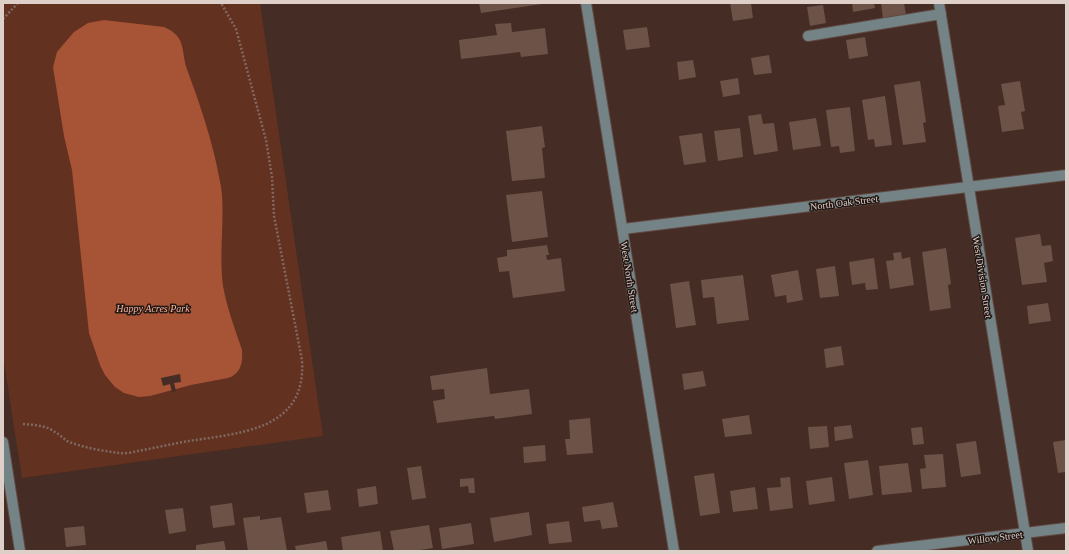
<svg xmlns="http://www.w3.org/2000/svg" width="1069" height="554" viewBox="0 0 1069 554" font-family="Georgia,serif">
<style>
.green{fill:#63311f}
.water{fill:#a75436}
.pier{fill:#452c24}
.building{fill:#6d5248}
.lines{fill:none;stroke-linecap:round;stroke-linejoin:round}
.minor-casing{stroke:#614942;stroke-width:12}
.path{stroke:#7f6962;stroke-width:2.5;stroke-dasharray:2 2;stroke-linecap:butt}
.minor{stroke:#748386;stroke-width:10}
.labels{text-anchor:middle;stroke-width:3;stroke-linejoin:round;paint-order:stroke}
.street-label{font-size:10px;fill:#dfcfc9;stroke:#231814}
.park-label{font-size:10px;font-style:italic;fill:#f9b39b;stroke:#231814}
</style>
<rect width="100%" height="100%" fill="#452c24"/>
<polygon class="green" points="3,3 260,3 323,436 22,478 3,356"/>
<path class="water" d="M104 20 164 27C188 37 180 52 188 72 199 102 209 131 216 162 218 173 221 184 222 195 224 225 219 256 223 286 227 308 235 329 242 350 243 362 241 374 228 378L191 385 150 396 139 397 124 393 115 387 105 375 100 365 89 333 72 170 64 136 53 67 57 52 74 32 88 23Z"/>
<polygon class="pier" points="180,374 181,382 174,383 176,391 172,392 170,384 163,386 161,378"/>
<g class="building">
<polygon points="479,3 542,3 542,4 481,13"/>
<polygon points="730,3 751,3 753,18 733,21"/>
<polygon points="852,3 874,3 875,8 853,12"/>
<polygon points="881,3 904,3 906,15 883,19"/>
<polygon points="823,5 826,23 810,26 807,7"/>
<polygon points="511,23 512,32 545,28 548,54 521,57 520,52 461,59 459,40 497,35 495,24"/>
<polygon points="647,27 650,47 626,50 623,30"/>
<polygon points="865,37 868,56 849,59 846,40"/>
<polygon points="769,55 772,73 754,75 751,58"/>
<polygon points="693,60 696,77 679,80 677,62"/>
<polygon points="738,78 740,94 723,97 720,81"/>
<polygon points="920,81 926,122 923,123 926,142 903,145 894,85"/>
<polygon points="1020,81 1025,111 1021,112 1024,129 1002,132 998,106 1005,105 1001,84"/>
<polygon points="885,96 892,145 875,147 874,139 868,140 862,100"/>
<polygon points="850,107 855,151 840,153 839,146 831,147 826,110"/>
<polygon points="761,114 763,124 774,123 778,151 754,155 748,116"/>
<polygon points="816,118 821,146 793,150 789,122"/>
<polygon points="542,126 545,147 542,148 545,178 512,181 506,131"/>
<polygon points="740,128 743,157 718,161 714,131"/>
<polygon points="702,133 706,162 684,165 679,136"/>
<polygon points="542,191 548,237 512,242 506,195"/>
<polygon points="1040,234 1042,246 1051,245 1053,261 1044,263 1047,282 1022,285 1015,238"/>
<polygon points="547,245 549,255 546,255 547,260 561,258 565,291 513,298 509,271 499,272 497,258 507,256 507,250"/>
<polygon points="946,248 951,284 948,285 951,308 930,311 922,252"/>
<polygon points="901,252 902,259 910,257 914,285 890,289 886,261 894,260 893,253"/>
<polygon points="874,258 878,289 866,290 865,283 852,285 849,262"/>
<polygon points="835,266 839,296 820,298 816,269"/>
<polygon points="798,270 803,300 787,303 786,295 775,297 771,275"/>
<polygon points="743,275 749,320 717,324 714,297 703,298 701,280"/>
<polygon points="689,281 696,325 676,328 670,284"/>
<polygon points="1048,303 1051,321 1029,324 1027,306"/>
<polygon points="841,346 844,365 826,368 824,349"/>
<polygon points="487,368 490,394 529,389 532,414 495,419 494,416 437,423 433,401 445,399 444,389 432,390 430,376"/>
<polygon points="703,371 706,386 684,390 682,374"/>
<polygon points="749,415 752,434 725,437 722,419"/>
<polygon points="590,418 593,453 567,455 565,439 570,439 569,420"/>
<polygon points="851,425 853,438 835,441 834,427"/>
<polygon points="827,426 829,447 810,449 808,427"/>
<polygon points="922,427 924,444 913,445 911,428"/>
<polygon points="1066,440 1066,472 1058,473 1053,442"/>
<polygon points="976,441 981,474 961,477 956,444"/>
<polygon points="545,445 546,461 524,463 523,447"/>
<polygon points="943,454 946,487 922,489 920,469 926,468 924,455"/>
<polygon points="868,460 873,495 849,499 844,463"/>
<polygon points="908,463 912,492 882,495 879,466"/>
<polygon points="421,466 426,498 412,500 407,468"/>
<polygon points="714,473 720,513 700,516 694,476"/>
<polygon points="790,477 793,508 770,511 767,488 781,487 780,478"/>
<polygon points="832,477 835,501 809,505 806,481"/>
<polygon points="474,478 475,493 469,493 468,486 460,487 460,479"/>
<polygon points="376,486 378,504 359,507 357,489"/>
<polygon points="755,487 758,509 733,512 730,491"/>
<polygon points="328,490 331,510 307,513 304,493"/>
<polygon points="613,502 618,527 602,529 600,520 584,522 582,507"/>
<polygon points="232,503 235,525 213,528 210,506"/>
<polygon points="183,508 186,531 169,534 165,510"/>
<polygon points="529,512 532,535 494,542 490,518"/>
<polygon points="260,516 260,520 281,517 287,551 248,551 243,518"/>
<polygon points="569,521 572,542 549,544 546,524"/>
<polygon points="471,523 474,544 442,549 439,528"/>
<polygon points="429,525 433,548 414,551 394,551 390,531"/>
<polygon points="84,526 86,545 66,547 64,528"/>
<polygon points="380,531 383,551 343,551 341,537"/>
<polygon points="224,541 226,551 196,551 196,545"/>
<polygon points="326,541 328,551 296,551 295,546"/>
</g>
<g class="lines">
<g class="minor-casing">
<g id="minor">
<polyline points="586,3 674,551"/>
<polyline points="939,3 1028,551"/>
<polyline points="808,36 941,14"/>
<polyline points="623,229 1066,175"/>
<polyline points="3,442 20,551"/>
<polyline points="877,551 1066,528"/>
</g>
</g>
<g class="path">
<polyline points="3,19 18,3"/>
<path d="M23 424C34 425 45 425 55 432 59 434 63 438 67 441 84 448 103 451 120 453 126 454 133 452 138 451 153 448 168 445 183 442 235 433 307 433 302 360L274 216 272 177 266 140 236 29 221 3"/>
</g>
<use href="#minor" class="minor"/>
</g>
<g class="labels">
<g class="street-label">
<text transform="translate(844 202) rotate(-7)" y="4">North Oak Street</text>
<text transform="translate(630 277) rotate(81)" y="4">West North Street</text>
<text transform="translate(983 277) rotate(81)" y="4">West Division Street</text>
<text transform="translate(995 537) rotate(-7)" y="4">Willow Street</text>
</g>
<g class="park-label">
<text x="153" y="312">Happy Acres Park</text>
</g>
</g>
<rect width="1069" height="554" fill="none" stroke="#dfcfc9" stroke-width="8"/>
</svg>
